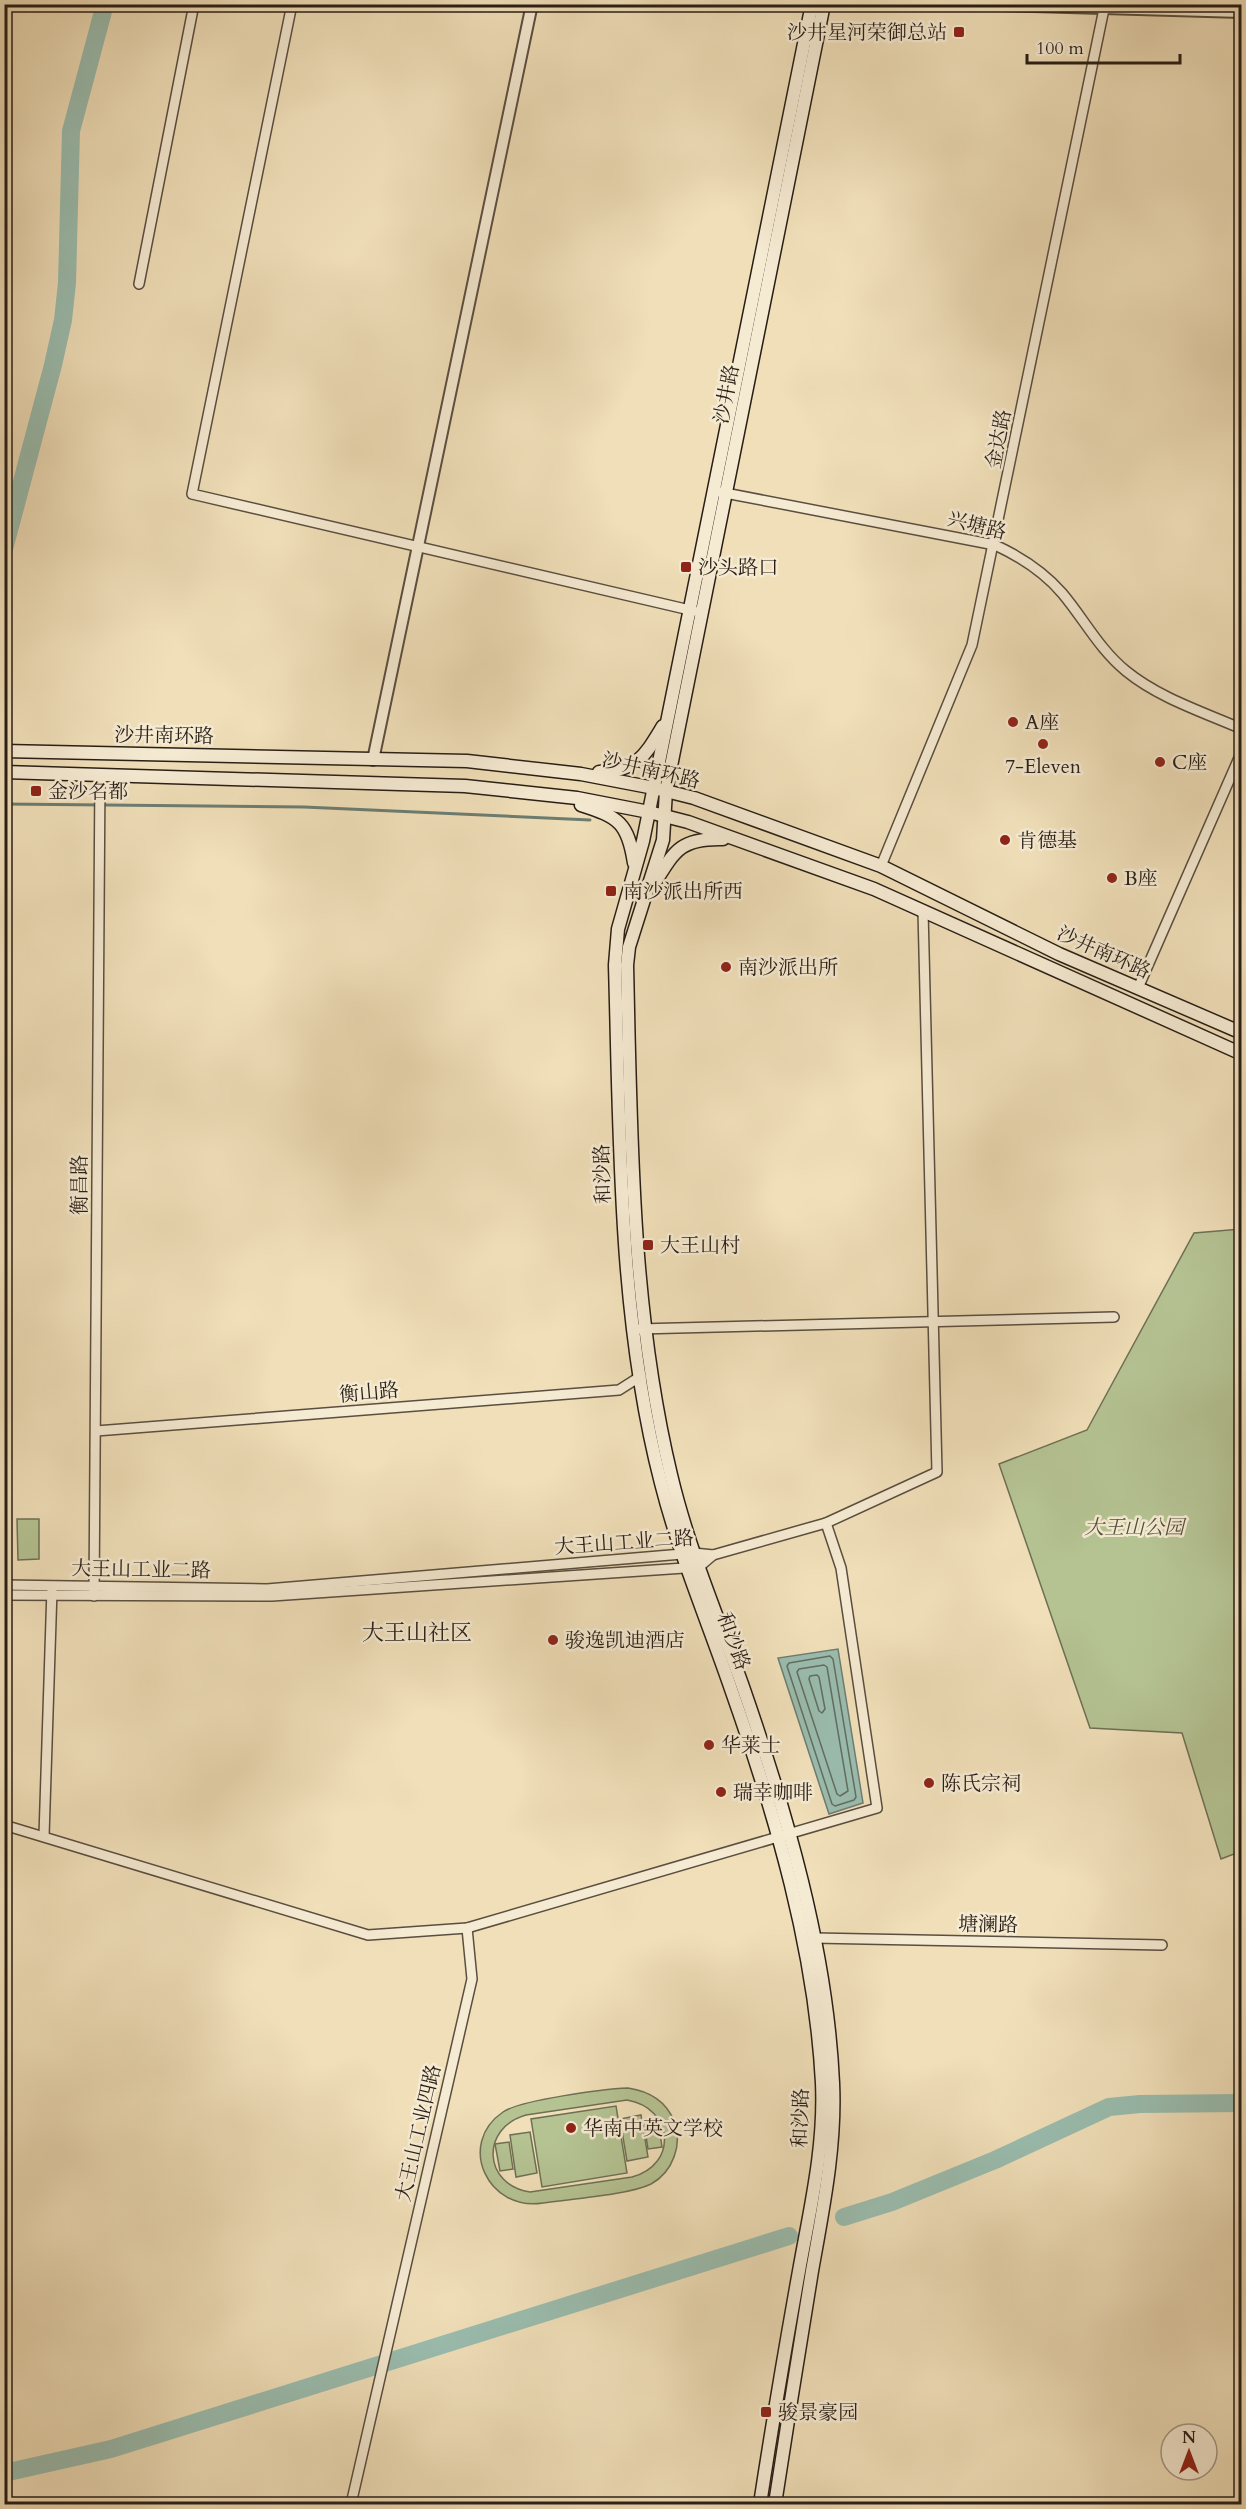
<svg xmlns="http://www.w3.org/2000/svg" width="1246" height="2509" viewBox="0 0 1246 2509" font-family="Cardo,'Noto Serif SC',serif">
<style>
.green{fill:#b5c393;stroke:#6e7054;stroke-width:1.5;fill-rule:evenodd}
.water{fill:#9abdaf;stroke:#6c7d72;stroke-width:1.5}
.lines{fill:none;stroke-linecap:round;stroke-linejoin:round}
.shore{stroke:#616e62;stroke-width:1.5}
.stream{stroke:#6c7d72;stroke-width:3}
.river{stroke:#9abdaf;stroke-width:18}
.minor-casing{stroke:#5a4e3f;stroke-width:12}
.tertiary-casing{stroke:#5a4e3f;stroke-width:14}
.secondary-casing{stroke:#281e16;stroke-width:15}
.minor{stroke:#f5ead2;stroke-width:9}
.tertiary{stroke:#f5ead2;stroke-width:10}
.secondary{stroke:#f5ead2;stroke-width:12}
.poi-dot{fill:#8f2418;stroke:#f5ead2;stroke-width:2}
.labels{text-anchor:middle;stroke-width:5;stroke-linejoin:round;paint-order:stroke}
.poi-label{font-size:20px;fill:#281e16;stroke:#f5ead2;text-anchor:start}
.street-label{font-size:20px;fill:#281e16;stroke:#f5ead2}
.park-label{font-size:20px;font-style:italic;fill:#52503c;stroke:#f5ead2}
.quarter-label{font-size:22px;fill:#281e16;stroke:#f5ead2}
</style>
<rect width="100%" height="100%" fill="#f0dfb9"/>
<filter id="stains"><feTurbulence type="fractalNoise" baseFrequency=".00333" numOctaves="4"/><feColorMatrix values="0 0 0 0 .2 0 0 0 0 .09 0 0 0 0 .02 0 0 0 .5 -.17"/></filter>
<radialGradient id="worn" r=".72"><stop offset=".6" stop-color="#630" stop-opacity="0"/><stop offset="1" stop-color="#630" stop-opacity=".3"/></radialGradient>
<g class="green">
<polygon points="1241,1229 1242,1851 1221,1859 1182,1733 1090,1728 999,1464 1087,1430 1194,1233"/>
<polygon points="17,1519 39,1519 39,1559 18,1560"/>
<path d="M628 2088C648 2091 666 2101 674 2121 683 2144 673 2172 651 2184 629 2195 570 2199 543 2203 488 2212 456 2144 503 2112 520 2100 604 2089 628 2088ZM627 2100C674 2108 678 2165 632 2177L530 2192C483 2185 480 2128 526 2115Z"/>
<polygon points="616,2106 627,2173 542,2187 531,2119"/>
<polygon points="641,2115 648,2157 627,2161 620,2119"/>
<polygon points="658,2120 662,2147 648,2149 644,2122"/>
<polygon points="530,2132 537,2173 516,2177 510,2135"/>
<polygon points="509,2142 513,2169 500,2171 495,2144"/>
</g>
<polygon class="water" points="838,1649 863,1803 829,1814 778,1658"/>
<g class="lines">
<g class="shore">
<polygon points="830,1656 833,1659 856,1797 854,1800 835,1806 832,1804 787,1666 789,1663"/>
<polygon points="824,1665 827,1667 848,1791 840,1796 837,1794 797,1672 799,1669"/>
<polygon points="817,1675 819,1677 825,1709 822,1713 819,1711 809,1679 810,1676"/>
</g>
<polyline class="stream" points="4,804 304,807 590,820"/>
<g class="river">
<polyline points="4,549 53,365 63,320 67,283 71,131 105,4"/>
<polyline points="844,2217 892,2202 995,2160 1109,2107 1140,2104 1242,2103"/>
<polyline points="4,2473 111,2449 789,2236"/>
</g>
<g class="minor-casing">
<g id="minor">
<polyline points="292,4 192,494 694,611"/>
<polyline points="139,284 194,4"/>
<path d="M720 492 995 545C1021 557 1043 571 1062 593 1084 619 1099 649 1126 671 1159 698 1203 712 1242 729"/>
<polyline points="881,866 972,645 1105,4"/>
<polyline points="1138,988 1242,751"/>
<polyline points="639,1329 1114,1317"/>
<polyline points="96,1431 619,1390 641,1376"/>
<polyline points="4,1585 267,1589 694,1553 713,1555 826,1523 937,1472 923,911"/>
<polyline points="4,1595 272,1596 699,1567 713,1555"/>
<polyline points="94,1596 100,774"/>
<polyline points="4,1825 368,1935 467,1928 877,1808 841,1568 826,1523"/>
<polyline points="44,1836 52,1589"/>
<polyline points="814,1938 1162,1945"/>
<polyline points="351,2504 472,1979 467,1928"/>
</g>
</g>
<g class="tertiary-casing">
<g id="tertiary">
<polyline points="963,4 1242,12"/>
<polyline points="373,760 532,4"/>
</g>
</g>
<g class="secondary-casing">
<g id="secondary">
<polyline points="4,751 467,761 581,774 654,788 694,798 881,866 1059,954 1242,1033"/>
<polyline points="4,772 465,786 577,798 649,812 688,822 874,889 1242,1054"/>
<path d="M599 772C638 770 644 757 663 726"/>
<path d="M581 805C619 817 628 823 634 863"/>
<path d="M654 884C675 850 681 838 723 839"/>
<path d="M760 2504C772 2426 785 2349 799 2271 810 2209 825 2147 822 2083 815 1950 776 1817 732 1692 708 1622 679 1554 661 1483 618 1317 620 1135 615 965L618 929 643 841 812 4"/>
<path d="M775 2504C787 2426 799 2349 812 2271 823 2209 836 2146 833 2083 827 1949 786 1810 742 1684 717 1615 688 1547 671 1475 631 1308 631 1135 627 965L629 947 663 840 666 791 824 4"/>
</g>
</g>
<use href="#minor" class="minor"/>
<use href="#tertiary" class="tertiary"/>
<use href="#secondary" class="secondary"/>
</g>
<g class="poi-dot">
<rect x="953" y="26" width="12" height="12" rx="3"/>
<rect x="680" y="561" width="12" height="12" rx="3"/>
<circle cx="1013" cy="722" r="6"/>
<circle cx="1043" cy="744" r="6"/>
<circle cx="1160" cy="762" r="6"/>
<rect x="30" y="785" width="12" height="12" rx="3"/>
<circle cx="1005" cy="840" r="6"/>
<circle cx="1112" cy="878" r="6"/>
<rect x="605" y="885" width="12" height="12" rx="3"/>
<circle cx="726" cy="967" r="6"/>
<rect x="642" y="1239" width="12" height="12" rx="3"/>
<circle cx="553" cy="1640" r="6"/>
<circle cx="709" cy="1745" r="6"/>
<circle cx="929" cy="1783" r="6"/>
<circle cx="721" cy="1792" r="6"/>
<circle cx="571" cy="2128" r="6"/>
<rect x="760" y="2406" width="12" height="12" rx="3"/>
</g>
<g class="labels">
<g class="poi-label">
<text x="947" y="39" text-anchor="end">沙井星河荣御总站</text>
<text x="698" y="574">沙头路口</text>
<text x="1025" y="729">A座</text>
<text x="1172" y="769">C座</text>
<text x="1043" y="773" text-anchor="middle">7-Eleven</text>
<text x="48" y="798">金沙名都</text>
<text x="1017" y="847">肯德基</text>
<text x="1124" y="885">B座</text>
<text x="623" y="898">南沙派出所西</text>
<text x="738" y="974">南沙派出所</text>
<text x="660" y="1252">大王山村</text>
<text x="565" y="1647">骏逸凯迪酒店</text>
<text x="721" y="1752">华莱士</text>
<text x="941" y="1790">陈氏宗祠</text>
<text x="733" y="1799">瑞幸咖啡</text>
<text x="583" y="2135">华南中英文学校</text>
<text x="778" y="2419">骏景豪园</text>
</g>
<g class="street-label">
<text transform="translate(726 394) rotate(-79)" y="7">沙井路</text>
<text transform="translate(998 439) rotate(-79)" y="7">金达路</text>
<text transform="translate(977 525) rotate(14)" y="7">兴塘路</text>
<text transform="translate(164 735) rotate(1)" y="7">沙井南环路</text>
<text transform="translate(651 770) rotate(13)" y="7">沙井南环路</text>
<text transform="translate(1104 952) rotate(24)" y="7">沙井南环路</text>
<text transform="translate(602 1174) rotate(-92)" y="7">和沙路</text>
<text transform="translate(79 1185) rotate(-90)" y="7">衡昌路</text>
<text transform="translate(369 1392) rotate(-5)" y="7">衡山路</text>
<text transform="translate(624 1542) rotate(-4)" y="7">大王山工业二路</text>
<text transform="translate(141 1569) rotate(1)" y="7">大王山工业二路</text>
<text transform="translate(734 1641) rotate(70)" y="7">和沙路</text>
<text transform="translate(988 1924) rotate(1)" y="7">塘澜路</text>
<text transform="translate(800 2118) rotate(-88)" y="7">和沙路</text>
<text transform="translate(418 2133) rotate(-77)" y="7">大王山工业四路</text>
</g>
<g class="park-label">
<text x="1134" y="1534">大王山公园</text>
</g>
<g class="quarter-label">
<text x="417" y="1640">大王山社区</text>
</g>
</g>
<rect width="1246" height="2509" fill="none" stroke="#f0dfb9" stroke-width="24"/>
<rect x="6" y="6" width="1234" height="2497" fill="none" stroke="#281e16" stroke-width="3"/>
<rect x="12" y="12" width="1222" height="2485" fill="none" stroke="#281e16" stroke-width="1.5"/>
<g transform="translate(1189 2452)"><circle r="28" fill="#f5ead2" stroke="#a39887" stroke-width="1.5"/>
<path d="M0-4.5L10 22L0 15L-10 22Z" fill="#8f2418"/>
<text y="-9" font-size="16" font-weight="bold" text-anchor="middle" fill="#281e16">N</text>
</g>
<path d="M1027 54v9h153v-9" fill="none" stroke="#281e16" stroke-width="3"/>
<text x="1036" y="54" font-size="18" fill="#281e16" stroke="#f5ead2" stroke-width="4.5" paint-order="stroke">100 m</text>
<rect width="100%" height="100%" filter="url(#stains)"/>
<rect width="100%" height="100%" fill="url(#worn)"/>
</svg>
